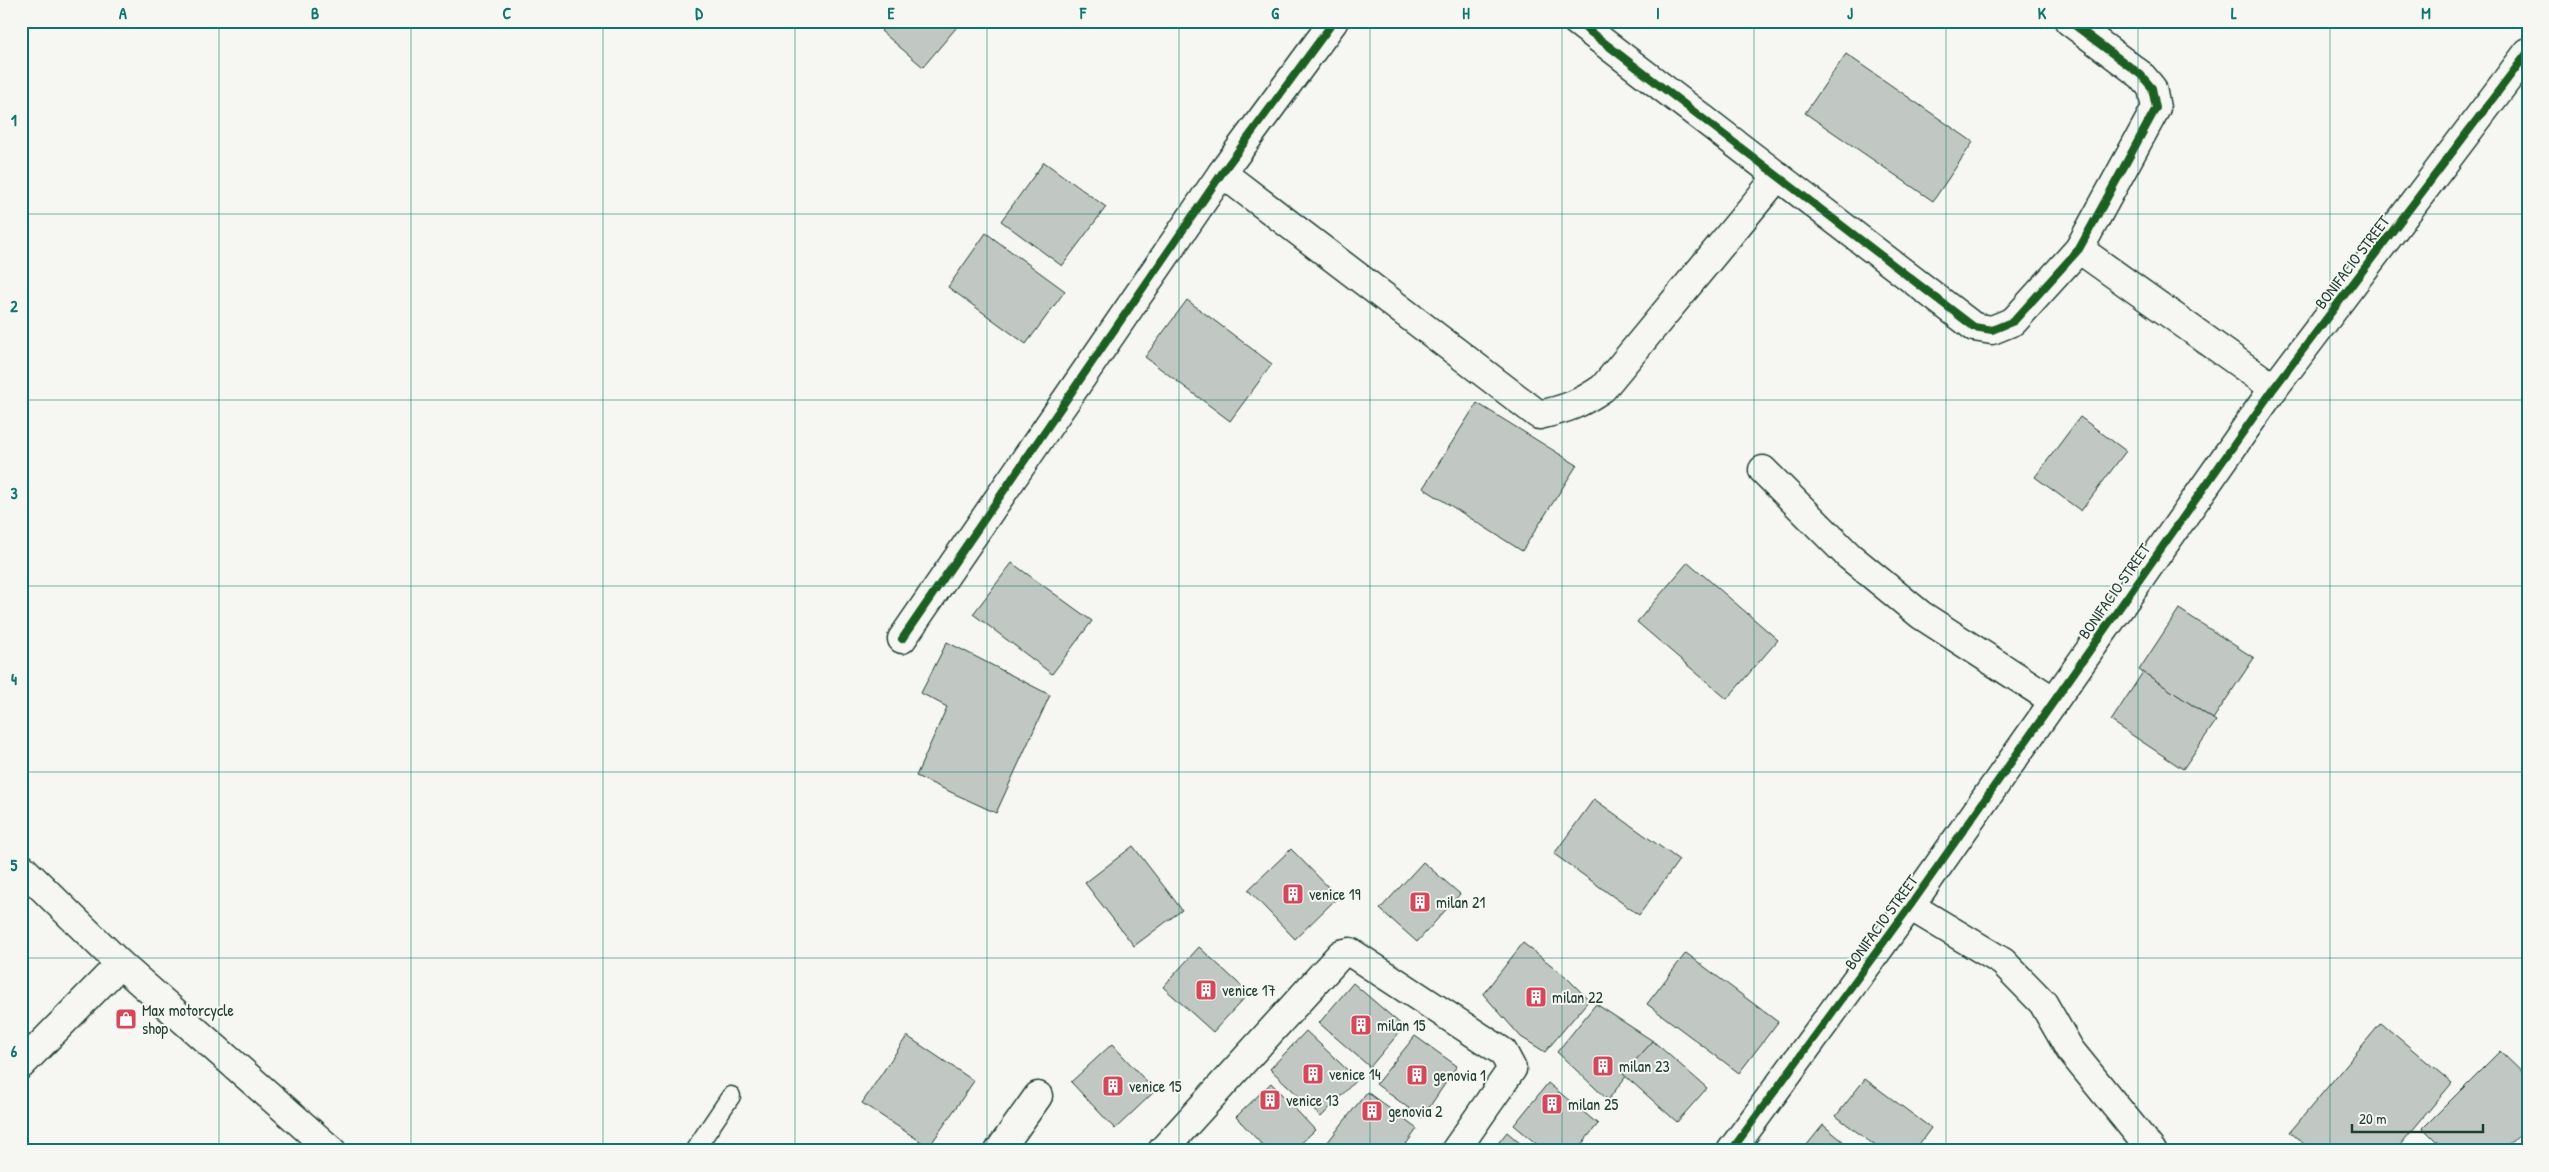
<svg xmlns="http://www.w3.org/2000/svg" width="2549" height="1172" viewBox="0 0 2549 1172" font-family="'Patrick Hand',sans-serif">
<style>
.building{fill:#c1c8c3;stroke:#1f3d34}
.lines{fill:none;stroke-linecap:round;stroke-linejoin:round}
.lane-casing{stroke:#1f3d34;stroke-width:21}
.street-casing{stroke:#1f3d34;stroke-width:31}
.secondary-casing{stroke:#1f3d34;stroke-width:31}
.lane{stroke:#f6f6f2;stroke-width:18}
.street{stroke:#f6f6f2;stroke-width:28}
.secondary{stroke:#f6f6f2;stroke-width:28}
.cycleway-casing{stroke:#f6f6f2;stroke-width:11}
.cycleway{stroke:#1b5e20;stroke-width:8}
.grid{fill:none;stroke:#0f766e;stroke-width:1;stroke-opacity:0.55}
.labels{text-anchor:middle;stroke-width:4;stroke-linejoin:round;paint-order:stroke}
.street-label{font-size:16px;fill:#1f3d34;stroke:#f6f6f2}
.poi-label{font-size:16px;fill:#1f3d34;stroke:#f6f6f2;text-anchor:start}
.neatline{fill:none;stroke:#0f766e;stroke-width:2}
.grid-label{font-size:16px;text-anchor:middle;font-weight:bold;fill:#0f766e}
</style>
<rect width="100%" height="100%" fill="#f6f6f2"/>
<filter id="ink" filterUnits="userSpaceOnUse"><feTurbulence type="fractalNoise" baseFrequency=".02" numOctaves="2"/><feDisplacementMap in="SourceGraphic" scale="10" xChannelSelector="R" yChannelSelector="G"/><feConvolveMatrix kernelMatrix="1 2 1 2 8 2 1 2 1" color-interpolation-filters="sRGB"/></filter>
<g filter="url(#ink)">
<g class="building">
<polygon points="890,21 962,21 923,67 881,31"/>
<polygon points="1846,54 1973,142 1933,201 1805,113"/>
<polygon points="1044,162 1106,207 1062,266 1001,221"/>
<polygon points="986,233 1065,291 1026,344 948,287"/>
<polygon points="1187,300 1272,364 1230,421 1145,357"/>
<polygon points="1477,403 1577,465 1522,551 1423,488"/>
<polygon points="2080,417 2126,451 2081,511 2035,477"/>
<polygon points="1688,562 1778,640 1727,699 1637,622"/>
<polygon points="1012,563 1092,621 1052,674 973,614"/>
<polygon points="2179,609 2254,658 2213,719 2139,670"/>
<polygon points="947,642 1050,695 996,813 916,776 947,707 921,693"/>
<polygon points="2143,672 2216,721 2183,769 2111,721"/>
<polygon points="1594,799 1679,860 1639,915 1554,854"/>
<polygon points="1133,846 1182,910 1134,946 1085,883"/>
<polygon points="1291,849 1338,897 1295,939 1248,890"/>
<polygon points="1423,862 1460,894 1417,942 1380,909"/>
<polygon points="1523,943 1565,976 1589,1000 1545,1052 1521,1037 1483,994"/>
<polygon points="1199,947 1249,993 1213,1032 1163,987"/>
<polygon points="1686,953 1778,1022 1739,1073 1647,1004"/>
<polygon points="1353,983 1404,1027 1370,1067 1319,1023"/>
<polygon points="1596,1004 1653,1041 1608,1100 1557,1052"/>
<polygon points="2381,1023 2452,1083 2395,1151 2312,1151 2290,1132"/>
<polygon points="1306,1031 1357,1079 1321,1117 1270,1069"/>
<polygon points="907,1036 974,1081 929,1147 862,1103"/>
<polygon points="1415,1036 1457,1066 1422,1118 1376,1084"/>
<polygon points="1653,1041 1707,1088 1677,1122 1623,1074"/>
<polygon points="1112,1044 1155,1091 1115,1129 1071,1082"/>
<polygon points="2500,1051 2528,1078 2528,1126 2504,1151 2446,1151 2423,1128"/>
<polygon points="1865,1079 1931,1128 1914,1151 1882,1151 1836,1116"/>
<polygon points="1271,1083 1315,1130 1293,1151 1268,1151 1236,1117"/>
<polygon points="1548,1083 1598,1124 1576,1151 1545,1151 1514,1125"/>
<polygon points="1367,1092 1417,1129 1401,1151 1337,1151 1327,1143"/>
<polygon points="1823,1125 1855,1151 1802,1151"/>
<polygon points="1507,1132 1529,1151 1492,1151"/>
<polygon points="707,1142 720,1151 701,1151"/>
</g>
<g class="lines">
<g class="lane-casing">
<polyline id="lane" points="694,1151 731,1096"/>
</g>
<g class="street-casing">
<g id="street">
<polyline points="1576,21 1974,327 1992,330 2014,321 2079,249 2156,108 2152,88 2141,75 2069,21"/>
<path d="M1222 173 1539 415C1566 409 1580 404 1603 388L1778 176"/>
<polyline points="2079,249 2274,388"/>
<polyline points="1763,470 1849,556 1921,615 2054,701"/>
<polyline points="902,639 1222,173 1334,21"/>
<polyline points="21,867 120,964 332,1151"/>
<polyline points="1910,906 2003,962 2043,1003 2070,1050 2152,1151"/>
<polyline points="21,1065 120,964"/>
<polyline points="999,1151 1038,1096"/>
<polyline points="1162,1151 1341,954 1350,952 1503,1052 1512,1069 1455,1151"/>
</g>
</g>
<g class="secondary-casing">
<polyline id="secondary" points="1731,1151 1910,906 2274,388 2528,52"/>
</g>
<use href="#lane" class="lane"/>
<use href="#street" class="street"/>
<use href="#secondary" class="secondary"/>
<g class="cycleway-casing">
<g id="cycleway">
<polyline points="1576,21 1974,327 1992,330 2014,321 2079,249 2156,108 2152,88 2141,75 2069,21"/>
<polyline points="902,639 1222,173 1334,21"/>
<polyline points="1731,1151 1910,906 2274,388 2528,52"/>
</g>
</g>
<use href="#cycleway" class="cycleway"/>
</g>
</g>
<path class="grid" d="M219 21V1151M411 21V1151M603 21V1151M795 21V1151M987 21V1151M1179 21V1151M1370 21V1151M1562 21V1151M1754 21V1151M1946 21V1151M2138 21V1151M2330 21V1151M21 214H2528M21 400H2528M21 586H2528M21 772H2528M21 958H2528"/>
<defs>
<g id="building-square" transform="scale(1.125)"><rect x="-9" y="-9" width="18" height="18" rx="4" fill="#d1495b" stroke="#f6f6f2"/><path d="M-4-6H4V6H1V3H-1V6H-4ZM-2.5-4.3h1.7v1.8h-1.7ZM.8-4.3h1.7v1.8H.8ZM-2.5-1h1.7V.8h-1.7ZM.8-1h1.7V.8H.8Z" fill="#fff"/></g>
<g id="shop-square" transform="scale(1.125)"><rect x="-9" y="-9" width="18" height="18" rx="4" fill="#d1495b" stroke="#f6f6f2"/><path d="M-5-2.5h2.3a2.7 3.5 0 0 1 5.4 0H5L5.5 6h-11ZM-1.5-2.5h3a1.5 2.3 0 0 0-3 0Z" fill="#fff"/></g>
</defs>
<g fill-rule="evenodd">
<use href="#building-square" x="1293" y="894"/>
<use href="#building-square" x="1420" y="902"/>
<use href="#building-square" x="1206" y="990"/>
<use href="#building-square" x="1536" y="997"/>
<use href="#shop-square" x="126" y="1019"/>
<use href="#building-square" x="1361" y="1025"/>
<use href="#building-square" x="1603" y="1066"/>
<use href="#building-square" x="1313" y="1074"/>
<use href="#building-square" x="1417" y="1075"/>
<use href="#building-square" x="1113" y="1086"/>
<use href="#building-square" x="1270" y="1100"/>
<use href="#building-square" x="1552" y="1104"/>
<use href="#building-square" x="1372" y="1111"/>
</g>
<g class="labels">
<g class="street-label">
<text transform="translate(2352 262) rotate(-53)" y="6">BONIFACIO STREET</text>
<text transform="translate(2114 591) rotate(-55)" y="6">BONIFACIO STREET</text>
<text transform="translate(1881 922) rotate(-54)" y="6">BONIFACIO STREET</text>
</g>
<g class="poi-label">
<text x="1309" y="900">venice 19</text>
<text x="1436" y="908">milan 21</text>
<text x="1222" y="996">venice 17</text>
<text x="1552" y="1003">milan 22</text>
<text x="142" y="1016">Max motorcycle<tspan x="142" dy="18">shop</tspan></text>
<text x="1377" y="1031">milan 15</text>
<text x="1619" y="1072">milan 23</text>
<text x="1329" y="1080">venice 14</text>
<text x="1433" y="1081">genovia 1</text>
<text x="1129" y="1092">venice 15</text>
<text x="1286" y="1106">venice 13</text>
<text x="1568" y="1110">milan 25</text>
<text x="1388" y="1117">genovia 2</text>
</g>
</g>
<rect width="2549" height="1172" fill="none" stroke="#f6f6f2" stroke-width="55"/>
<path d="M2352 1124v8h131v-8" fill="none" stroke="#1f3d34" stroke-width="2.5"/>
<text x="2359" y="1124" font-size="15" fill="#1f3d34" stroke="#f6f6f2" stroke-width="4" paint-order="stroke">20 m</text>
<rect x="28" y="28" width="2494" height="1116" class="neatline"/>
<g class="grid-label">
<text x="123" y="19">A</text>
<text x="315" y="19">B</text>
<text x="507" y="19">C</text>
<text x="699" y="19">D</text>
<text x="891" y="19">E</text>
<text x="1083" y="19">F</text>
<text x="1275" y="19">G</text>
<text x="1466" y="19">H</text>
<text x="1658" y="19">I</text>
<text x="1850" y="19">J</text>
<text x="2042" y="19">K</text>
<text x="2234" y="19">L</text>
<text x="2426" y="19">M</text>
<text x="14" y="126">1</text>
<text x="14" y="312">2</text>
<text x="14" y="499">3</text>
<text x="14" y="685">4</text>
<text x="14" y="871">5</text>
<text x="14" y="1057">6</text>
</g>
</svg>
